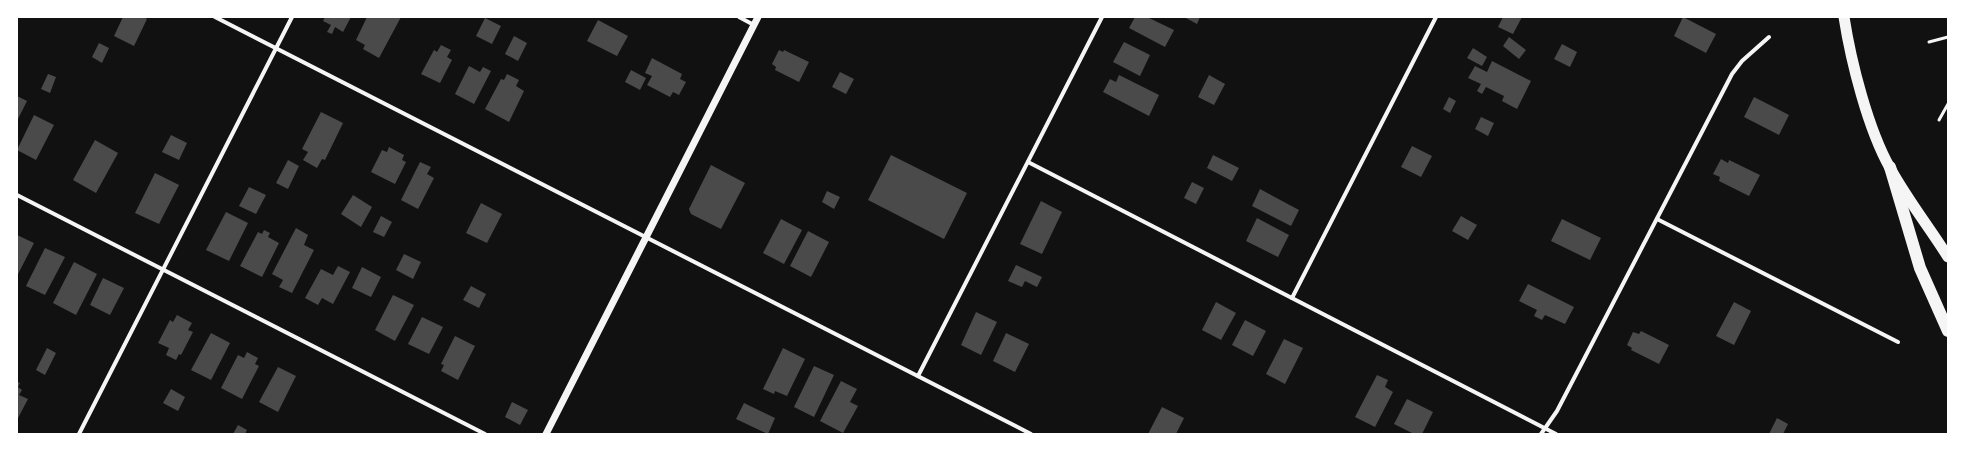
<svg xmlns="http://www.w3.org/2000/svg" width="1965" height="451" viewBox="0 0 1965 451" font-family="Cabin,sans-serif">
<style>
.building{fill:#4a4a4a}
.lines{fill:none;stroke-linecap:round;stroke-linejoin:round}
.service{stroke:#f5f5f5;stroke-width:3}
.minor{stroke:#f5f5f5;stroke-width:4}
.tertiary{stroke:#f5f5f5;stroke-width:7}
.trunk{stroke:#f5f5f5;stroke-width:11}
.motorway{stroke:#f5f5f5;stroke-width:12}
</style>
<rect width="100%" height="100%" fill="#111"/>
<g class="building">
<polygon points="123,17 144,17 147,19 134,46 114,36"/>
<polygon points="325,17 351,17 343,32 335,27 332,34 327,32 331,25 323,21"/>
<polygon points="367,17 401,17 379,58 363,49 365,45 356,40"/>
<polygon points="1135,17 1147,17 1174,30 1165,47 1129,28"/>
<polygon points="1184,17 1200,17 1197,24"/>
<polygon points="1503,17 1522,17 1513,34 1498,27"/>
<polygon points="1683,17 1716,34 1706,53 1674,36"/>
<polygon points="485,18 501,26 492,44 476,36"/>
<polygon points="598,20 628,36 617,56 587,41"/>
<polygon points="514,36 527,43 518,61 505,54"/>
<polygon points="1509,37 1526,50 1519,59 1503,46"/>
<polygon points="1124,42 1150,55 1140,76 1113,62"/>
<polygon points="99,43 109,48 102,63 92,57"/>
<polygon points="1562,44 1577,52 1570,67 1554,59"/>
<polygon points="441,45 451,50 447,57 452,60 440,83 421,74 434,50 437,52"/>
<polygon points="1473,48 1487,57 1482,66 1467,58"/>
<polygon points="779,50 783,52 784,50 809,62 799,82 775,70 776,67 772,64"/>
<polygon points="652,58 682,74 680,79 686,82 679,95 673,92 670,97 647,85 652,76 645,73"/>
<polygon points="1492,61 1531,81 1517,109 1502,101 1504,96 1486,87 1482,94 1477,91 1481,84 1468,78 1475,66 1487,72"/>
<polygon points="469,66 480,72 483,67 491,71 474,104 455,94"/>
<polygon points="631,70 646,78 640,90 625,82"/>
<polygon points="840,72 854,79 846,94 832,87"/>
<polygon points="48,74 56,77 50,93 41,89"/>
<polygon points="507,74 519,80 516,86 524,91 509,122 485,109 501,79 504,80"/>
<polygon points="1119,75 1159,95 1149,116 1103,92 1110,79 1116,82"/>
<polygon points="1209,75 1225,84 1214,105 1198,97"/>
<polygon points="17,96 27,101 17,121"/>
<polygon points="1449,97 1456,101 1450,113 1443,109"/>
<polygon points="1754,97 1789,115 1779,135 1744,117"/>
<polygon points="321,112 343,123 325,160 322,159 317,168 303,160 308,152 302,149"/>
<polygon points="34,115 54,125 36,160 17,150"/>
<polygon points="1481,117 1494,123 1488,136 1475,129"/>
<polygon points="171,135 187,143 179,160 162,152"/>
<polygon points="95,140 118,153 96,193 73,180"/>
<polygon points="1412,146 1432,156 1421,177 1401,167"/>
<polygon points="389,147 404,155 402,160 406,162 395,184 371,172 382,150 387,152"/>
<polygon points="891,155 967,193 944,239 868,200"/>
<polygon points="1213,155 1239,168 1232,181 1207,168"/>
<polygon points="1721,159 1728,163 1729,160 1760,175 1749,196 1719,181 1720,177 1713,174"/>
<polygon points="288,160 299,166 288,189 276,183"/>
<polygon points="420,162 431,167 427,174 434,178 418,209 401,200"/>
<polygon points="711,165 745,183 721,229 691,214 689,209"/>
<polygon points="155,173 179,185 159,224 135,213"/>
<polygon points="1192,182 1204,188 1196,204 1184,198"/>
<polygon points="249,187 266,195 256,214 239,206"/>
<polygon points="1260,189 1299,210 1291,226 1252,206"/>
<polygon points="827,191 840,197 834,209 822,202"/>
<polygon points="353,195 372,207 361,227 341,214"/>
<polygon points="1041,201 1062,212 1042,254 1020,244"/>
<polygon points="481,203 502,214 487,243 466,233"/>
<polygon points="226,212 248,223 229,261 206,250"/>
<polygon points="381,216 392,222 384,237 373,232"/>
<polygon points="1461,216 1477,225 1468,240 1452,231"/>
<polygon points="1257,218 1289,235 1278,257 1246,241"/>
<polygon points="781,219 802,230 784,264 763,253"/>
<polygon points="1562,219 1601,238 1590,260 1551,241"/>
<polygon points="296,228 308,235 304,245 314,250 292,293 279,287 283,280 272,274"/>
<polygon points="264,230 270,233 268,237 279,243 262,277 240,266 258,232 262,234"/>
<polygon points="808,231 829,242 811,277 790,266"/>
<polygon points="17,235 34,243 17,276"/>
<polygon points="45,248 65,257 45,295 26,286"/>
<polygon points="404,254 421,262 413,279 396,270"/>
<polygon points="74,262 97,274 76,315 53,303"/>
<polygon points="1016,265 1042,277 1037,287 1025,281 1022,287 1008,281"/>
<polygon points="338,266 350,272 333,304 322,298 318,305 305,298 321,269 333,275"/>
<polygon points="362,267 381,277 371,297 352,288"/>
<polygon points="103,278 124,288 110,315 90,305"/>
<polygon points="1528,284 1574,307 1565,324 1545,315 1542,320 1534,316 1537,310 1519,301"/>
<polygon points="471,286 486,294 479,308 463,300"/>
<polygon points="393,295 414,305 395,341 375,330"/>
<polygon points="1216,302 1236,313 1221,340 1202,330"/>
<polygon points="1734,302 1751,311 1734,345 1716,336"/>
<polygon points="976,312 997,322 981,355 961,345"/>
<polygon points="177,315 192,323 188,330 193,332 181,355 179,354 176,360 166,355 169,348 158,343 170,320 173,322"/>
<polygon points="422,317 443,327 429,354 408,344"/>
<polygon points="1245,320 1266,331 1253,356 1232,345"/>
<polygon points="1641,331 1669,345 1659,364 1631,350 1632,348 1627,345 1633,332 1639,334"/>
<polygon points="211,333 230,343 211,380 191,370"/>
<polygon points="1006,333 1029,344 1015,372 993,361"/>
<polygon points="455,336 475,346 458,380 441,371 444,365 441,364"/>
<polygon points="1284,339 1303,348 1285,384 1266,374"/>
<polygon points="47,348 56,353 45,375 36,370"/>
<polygon points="783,348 805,359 787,396 775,391 774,394 763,389"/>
<polygon points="247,352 258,358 255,364 259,366 242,399 221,388 238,355 244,358"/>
<polygon points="814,366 834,375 814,417 794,407"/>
<polygon points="278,367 296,376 278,412 259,402"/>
<polygon points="1377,375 1388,380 1385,387 1393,392 1375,427 1355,417"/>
<polygon points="841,381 857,389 850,402 858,406 843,433 820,421"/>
<polygon points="17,382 20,383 18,387 22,390 19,395 28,399 17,420"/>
<polygon points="171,389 185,397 178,411 163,403"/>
<polygon points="1407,399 1433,412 1422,434 1414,434 1394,424"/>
<polygon points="512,402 528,410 520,425 505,417"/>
<polygon points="744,403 775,418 768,434 736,419"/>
<polygon points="1162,407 1184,418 1176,434 1148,434"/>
<polygon points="1777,418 1788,424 1783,434 1769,434"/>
<polygon points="238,425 247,430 245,434 233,434"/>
</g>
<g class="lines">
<g class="service">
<polyline points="1929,42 1948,37"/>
<polyline points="1939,120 1948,104"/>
</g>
<g class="minor">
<polyline points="215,17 1031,434"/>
<polyline points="739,17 754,25"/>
<polyline points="1028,162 1556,434"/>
<polyline points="17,195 485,434"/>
<polyline points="1657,219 1898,342"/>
<polyline points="1292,298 1436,17"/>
<polyline points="918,376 1102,17"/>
<polyline points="79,434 292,17"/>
<polyline points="1541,434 1557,411 1732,74 1742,61 1769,37"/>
</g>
<polyline class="tertiary" points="546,434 758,17"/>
<path class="trunk" d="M1844 17C1851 62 1868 129 1890 168 1907 199 1929 227 1948 257"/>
<polyline class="motorway" points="1890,167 1920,268 1948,331"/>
</g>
<rect width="1965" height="451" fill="none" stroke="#ffffff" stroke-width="36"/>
</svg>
